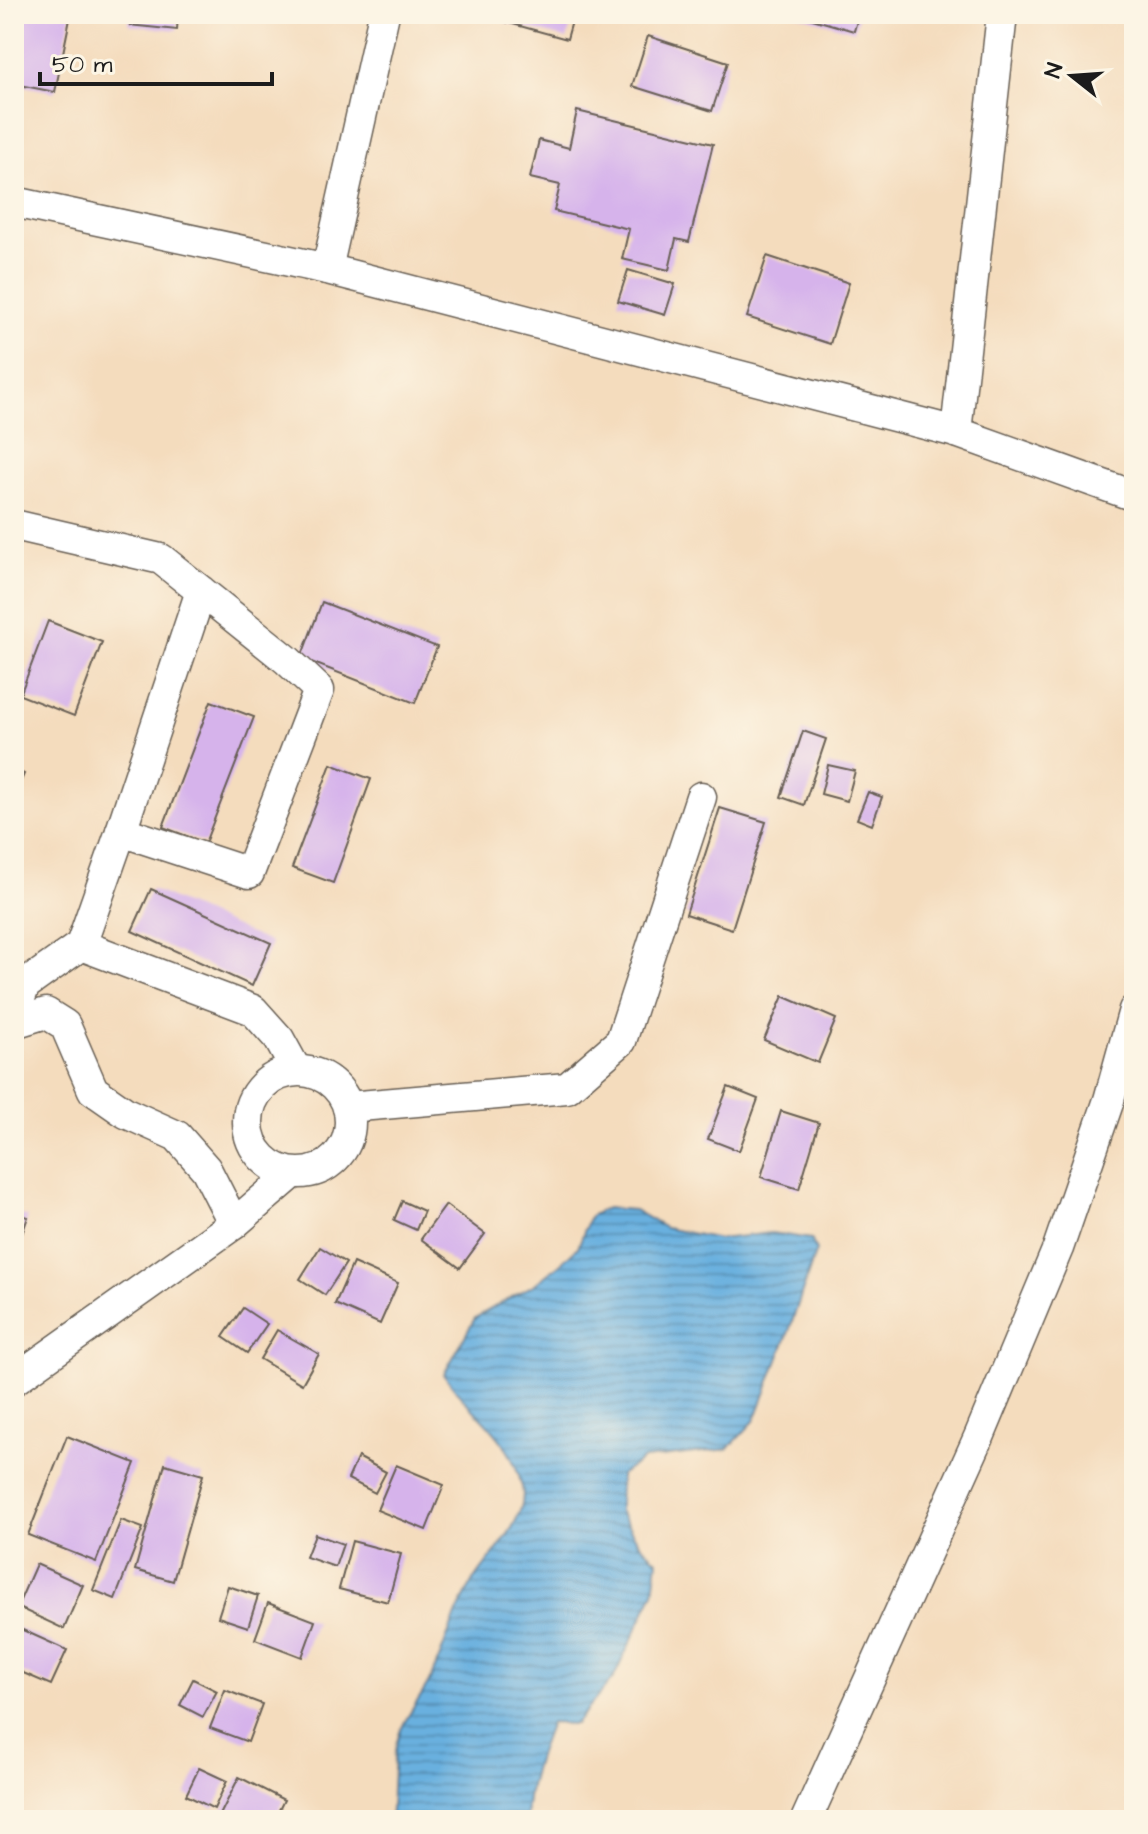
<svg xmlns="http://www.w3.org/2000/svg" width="1148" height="1834" viewBox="0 0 1148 1834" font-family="'Architects Daughter',sans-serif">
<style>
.water{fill:url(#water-rules);stroke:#42667e;stroke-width:2}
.building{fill:#d6b3eb}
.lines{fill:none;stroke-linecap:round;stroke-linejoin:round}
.minor-casing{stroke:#685f54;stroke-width:33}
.minor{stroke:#fff;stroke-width:30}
</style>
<defs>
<pattern id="water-rules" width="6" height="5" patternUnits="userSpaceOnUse" patternTransform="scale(2)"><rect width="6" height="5" fill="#69b0df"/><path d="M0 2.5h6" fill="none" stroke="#568eb4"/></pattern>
</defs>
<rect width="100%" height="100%" fill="#fcf5e5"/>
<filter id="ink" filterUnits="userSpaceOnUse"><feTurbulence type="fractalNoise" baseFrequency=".0125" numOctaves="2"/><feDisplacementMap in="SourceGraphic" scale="16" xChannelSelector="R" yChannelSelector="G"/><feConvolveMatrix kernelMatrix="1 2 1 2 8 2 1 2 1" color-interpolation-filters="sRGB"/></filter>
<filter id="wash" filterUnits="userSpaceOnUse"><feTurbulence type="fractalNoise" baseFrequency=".006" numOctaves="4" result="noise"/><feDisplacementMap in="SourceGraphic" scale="32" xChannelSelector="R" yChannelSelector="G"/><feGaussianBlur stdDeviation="1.8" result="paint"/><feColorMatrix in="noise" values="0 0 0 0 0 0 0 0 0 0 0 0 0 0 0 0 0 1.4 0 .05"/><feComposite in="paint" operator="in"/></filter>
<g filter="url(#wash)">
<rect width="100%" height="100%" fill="#f4dcbd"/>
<path class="water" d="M606 1208 634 1210 665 1228 719 1239 771 1233 811 1239 816 1250 789 1331 755 1420 728 1449 644 1459 620 1475 619 1511 639 1543 658 1561 654 1592 614 1677 575 1724 550 1723C538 1754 527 1786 526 1820H390C393 1794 391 1767 397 1741 402 1721 419 1701 429 1682 444 1651 452 1617 470 1587 485 1561 530 1520 522 1487 509 1430 472 1418 444 1374L475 1318 535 1284 560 1264 578 1247 590 1216Z"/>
<g id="blocks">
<g class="building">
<polygon points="14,14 71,14 55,92 14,84"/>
<polygon points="130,14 178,14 177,30 129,25"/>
<polygon points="476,14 574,14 567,39"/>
<polygon points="795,14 859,14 854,31"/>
<polygon points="648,36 728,62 712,111 632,86"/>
<polygon points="577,111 713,144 689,242 676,239 669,270 622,259 629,229 554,211 560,185 530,178 539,140 569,148"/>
<polygon points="767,256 849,283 830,344 747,317"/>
<polygon points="628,270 675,284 665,315 618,301"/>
<polygon points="322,602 437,647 415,703 301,658"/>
<polygon points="48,621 102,642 74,716 20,695"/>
<polygon points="211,701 254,717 205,843 163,827"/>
<polygon points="803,731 826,739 804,805 781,797"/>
<polygon points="331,764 371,779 333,883 292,868"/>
<polygon points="828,765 855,771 847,801 821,794"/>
<polygon points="14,769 24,774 14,797"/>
<polygon points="868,792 882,797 872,825 857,819"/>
<polygon points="720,808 766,822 732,929 686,914"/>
<polygon points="151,889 271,943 252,986 132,931"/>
<polygon points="783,996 836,1019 818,1063 764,1040"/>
<polygon points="728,1087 758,1099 739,1151 708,1139"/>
<polygon points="781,1111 819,1123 799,1189 761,1177"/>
<polygon points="402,1201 424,1211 416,1230 394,1220"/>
<polygon points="446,1205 485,1234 460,1268 421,1239"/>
<polygon points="14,1213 28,1217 14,1257"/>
<polygon points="320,1247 346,1263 325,1295 300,1279"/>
<polygon points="353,1263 398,1283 380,1324 335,1304"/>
<polygon points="243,1308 267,1324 247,1353 223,1337"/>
<polygon points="277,1330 319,1354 302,1384 260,1359"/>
<polygon points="67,1436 135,1463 96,1562 28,1535"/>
<polygon points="358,1457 386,1472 375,1493 348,1479"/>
<polygon points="165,1464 203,1475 173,1581 135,1570"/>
<polygon points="396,1465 444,1485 426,1530 377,1510"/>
<polygon points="121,1520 143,1528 115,1599 93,1590"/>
<polygon points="315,1534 343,1544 335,1567 306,1557"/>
<polygon points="352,1541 401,1554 388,1602 339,1589"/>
<polygon points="36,1564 83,1585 64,1629 17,1607"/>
<polygon points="228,1586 258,1596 248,1627 218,1617"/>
<polygon points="268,1603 315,1621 302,1657 255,1639"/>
<polygon points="16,1627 67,1650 51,1685 14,1669 14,1633"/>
<polygon points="193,1679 217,1691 203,1717 180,1705"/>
<polygon points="225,1690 262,1704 248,1742 210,1728"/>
<polygon points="199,1768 227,1781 214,1809 186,1795"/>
<polygon points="239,1777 284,1800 274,1820 225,1820 219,1817"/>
</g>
</g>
</g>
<g filter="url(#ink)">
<use href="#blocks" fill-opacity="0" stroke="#685f54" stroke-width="2"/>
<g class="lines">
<g class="minor-casing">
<g id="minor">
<polyline points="14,202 327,269 956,432 1134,496"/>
<polyline points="327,269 384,14"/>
<polyline points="956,432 1002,14"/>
<polyline points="14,525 161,559 287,660 319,690 249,873 121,831 201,591"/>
<polyline points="81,945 253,1010 279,1039 296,1070"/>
<polyline points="14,1013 25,985 81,945 121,831"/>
<polyline points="14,1023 46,1013 65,1025 93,1090 126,1113 177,1136 206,1169 234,1224 292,1174"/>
<circle cx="299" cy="1122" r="51"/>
<polyline points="348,1107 567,1088 621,1041 701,797"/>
<polyline points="14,1380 234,1224"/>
<polyline points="806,1820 979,1437 1058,1248 1109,1100 1134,1010"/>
</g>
</g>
<use href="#minor" class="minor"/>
</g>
</g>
<rect width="1148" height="1834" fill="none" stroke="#fcf5e5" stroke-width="48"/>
<g transform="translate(1072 76) rotate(287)" stroke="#fcf5e5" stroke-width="6" paint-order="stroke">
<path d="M0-6L14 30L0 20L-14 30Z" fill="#1c1c1c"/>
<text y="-12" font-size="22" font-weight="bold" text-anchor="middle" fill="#1c1c1c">N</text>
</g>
<path d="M40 72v12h232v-12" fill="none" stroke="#1c1c1c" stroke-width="4"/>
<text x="52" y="72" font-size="24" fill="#1c1c1c" stroke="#fcf5e5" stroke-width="6" paint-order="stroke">50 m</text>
</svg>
